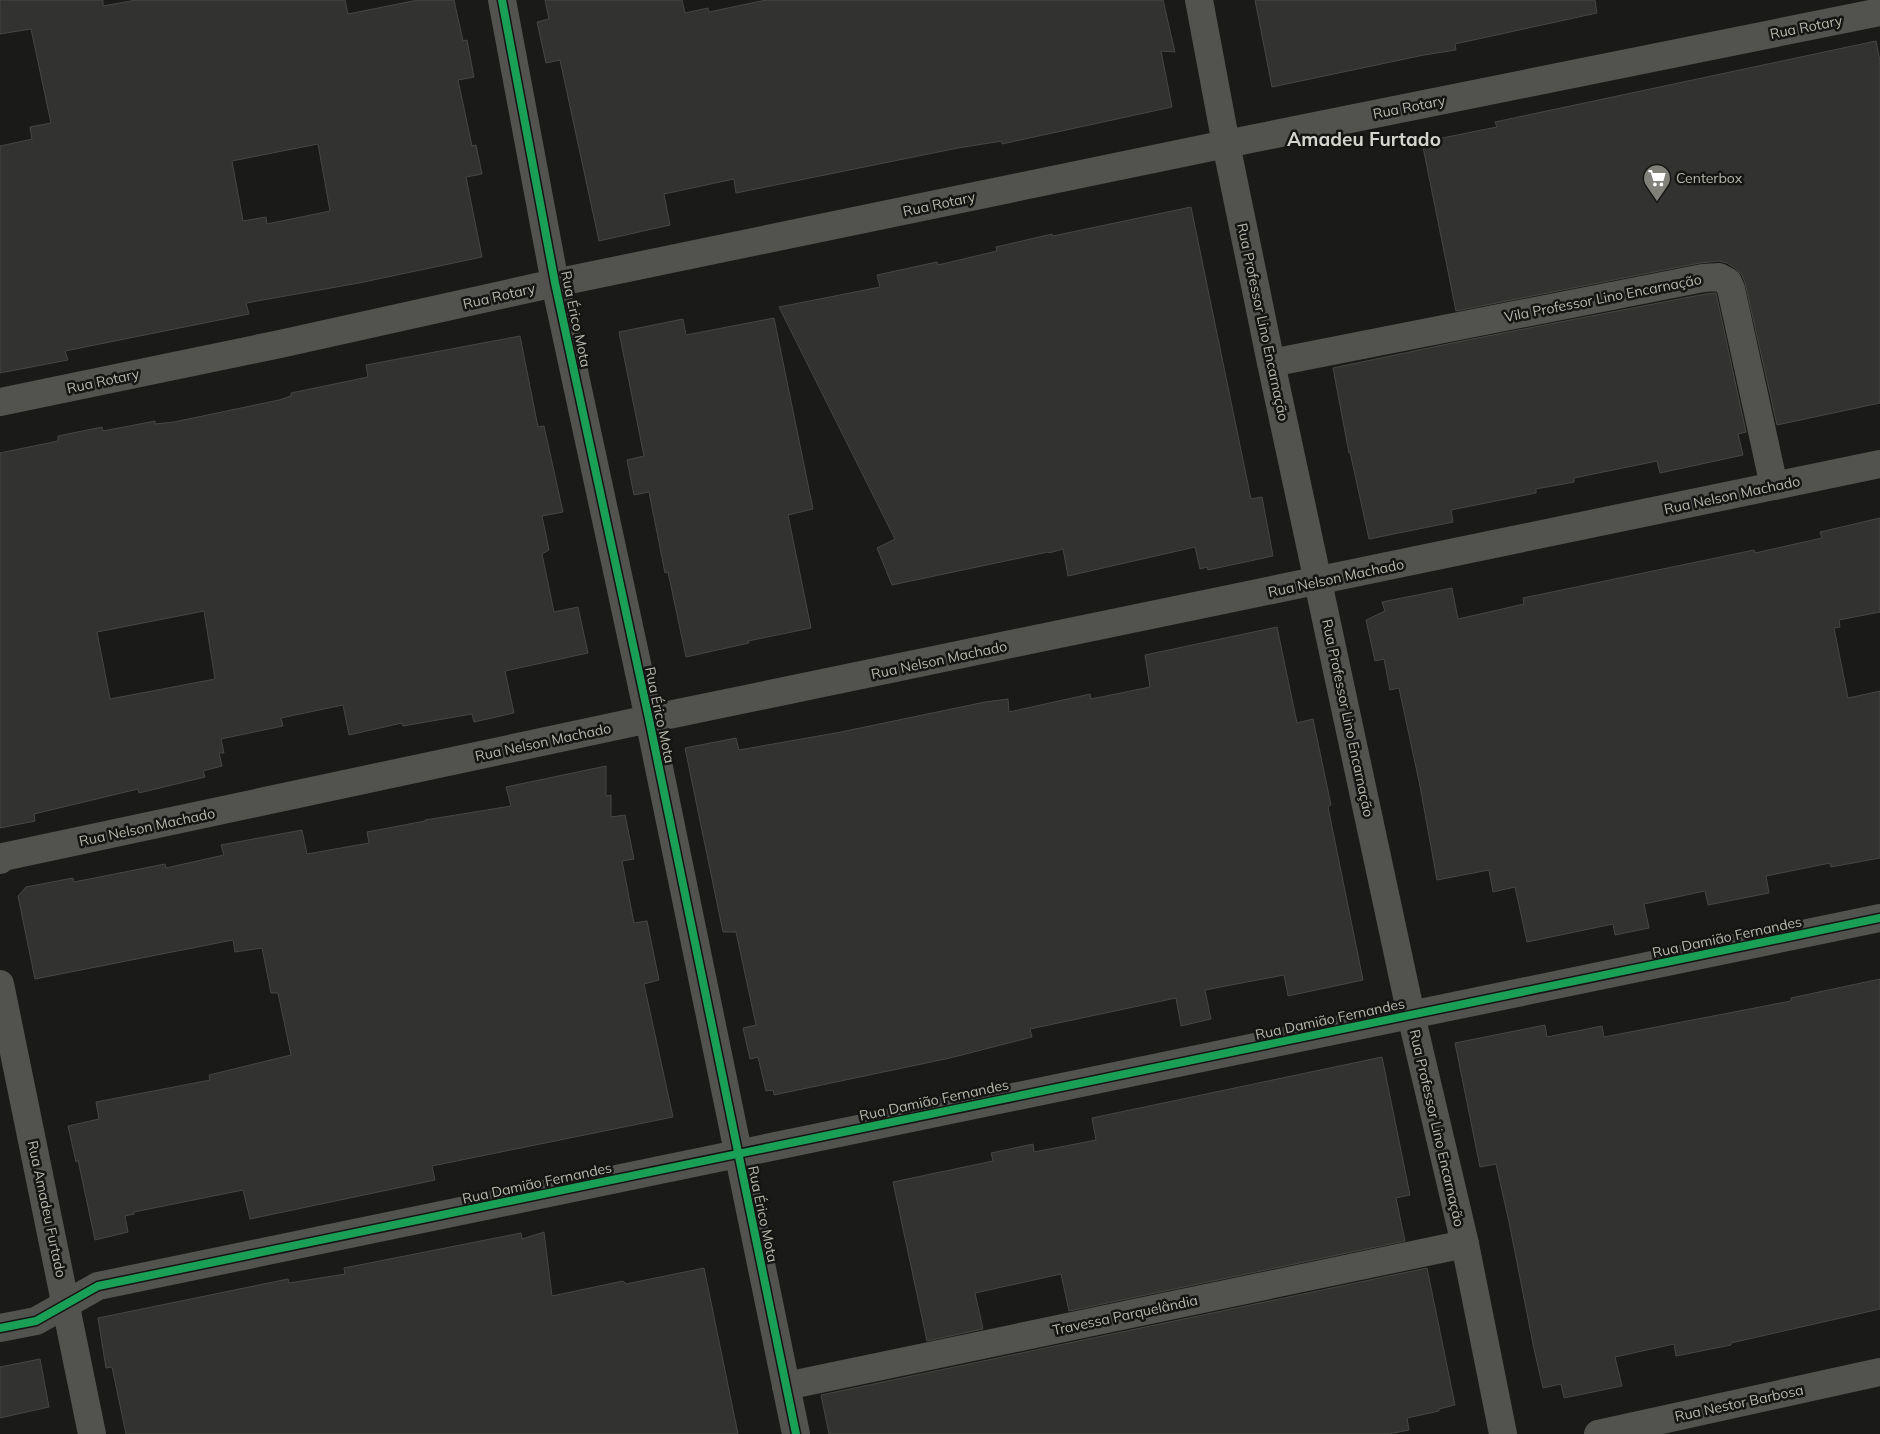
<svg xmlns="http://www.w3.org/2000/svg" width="1880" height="1434" viewBox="0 0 1880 1434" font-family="Mulish,sans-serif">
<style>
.building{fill:#323231;stroke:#464642;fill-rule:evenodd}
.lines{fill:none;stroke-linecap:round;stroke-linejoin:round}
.minor{stroke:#52524e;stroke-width:28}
.tertiary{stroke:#52524e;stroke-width:28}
.cycleway-casing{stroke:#151514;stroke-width:11}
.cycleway{stroke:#1a9f57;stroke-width:8}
.labels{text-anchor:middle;stroke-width:5;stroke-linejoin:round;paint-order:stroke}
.street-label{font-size:14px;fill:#b8b9ac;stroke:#151514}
.poi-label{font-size:14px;fill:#b8b9ac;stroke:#151514;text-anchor:start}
.district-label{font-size:19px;font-weight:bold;fill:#d4d5cd;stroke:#151514}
</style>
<rect width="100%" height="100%" fill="#1a1a19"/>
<g class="building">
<path d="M0 0H103V6L136 0H345L348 14 418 0H454L463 41 467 40 474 77 458 80 472 146 476 145 482 174 466 177 482 257 359 283 246 303 249 314 65 351 68 360 0 373V146L32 139 30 127 51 123 31 29 0 34ZM318 144 330 211 267 224 266 217 243 221 232 161Z"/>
<polygon points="545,0 682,0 685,13 708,8 709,12 766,0 1163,0 1175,52 1161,51 1172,107 1002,144 1002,141 958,148 736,193 734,179 664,194 670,225 599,241 560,60 546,63 537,22 549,19"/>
<polygon points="1255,0 1595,0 1597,13 1455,44 1456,50 1424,55 1272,87"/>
<polygon points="1876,41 1880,61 1880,403 1777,425 1745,283 1742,275 1736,269 1727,263 1719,261 1700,263 1456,311 1422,142 1497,127 1495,122"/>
<polygon points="1191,207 1251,499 1262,497 1273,556 1208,570 1207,567 1200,569 1195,547 1068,576 1063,549 1049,553 1048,552 892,585 877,548 895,539 779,307 880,287 877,275 937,262 938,265 997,251 996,247 1052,234 1053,236"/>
<polygon points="1716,293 1746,432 1738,434 1743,455 1660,473 1657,461 1574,478 1574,482 1536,489 1536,493 1451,510 1453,522 1369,539 1350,452 1349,453 1333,368 1462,341 1705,294"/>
<polygon points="774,318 813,509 788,515 811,628 748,641 749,643 686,657 668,572 665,573 649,492 634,495 627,460 644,456 619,332 683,319 686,335"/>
<path d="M520 336 538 427 544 426 563 512 542 516 549 550 542 554 554 612 578 607 588 653 505 671 514 713 474 722 472 714 403 726 402 723 349 735 343 705 281 718 283 726 221 739 224 753H219L222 766 203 771 205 777 139 793 138 789 34 814 35 821 0 828V453L58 441V436L102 427 103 431 155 421V424L174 422 279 400 291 396V393L368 377 366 365ZM204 611 215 679 110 699 97 632Z"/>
<polygon points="1880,518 1880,612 1839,620 1840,627 1834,628 1848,698 1880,691 1880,858 1831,867 1830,863 1766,876 1769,893 1708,905 1705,891 1644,904 1649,928 1615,935 1613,924 1527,942 1515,887 1493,892 1489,870 1437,880 1420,786 1399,688 1390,690 1384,659 1375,661 1366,620 1385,611 1382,602 1452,588 1458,619 1524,604 1523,598 1754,550 1755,553 1822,538 1820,532"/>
<polygon points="1277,627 1297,723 1313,719 1331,805 1328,807 1363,980 1288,996 1284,975 1205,990 1211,1019 1181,1026 1176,998 1030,1029 1032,1037 950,1058 774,1095 773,1090 766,1091 758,1057 750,1059 743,1028 756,1025 736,932 723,932 685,748 736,738 739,750 841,732 985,702 1008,699 1009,712 1090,694 1091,699 1150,687 1145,655"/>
<polygon points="606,766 606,796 611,795 611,817 625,815 634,859 622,861 634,923 647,921 659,980 644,984 673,1117 432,1166 435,1180 250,1219 243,1190 134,1212 134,1214 125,1216 128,1232 95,1240 78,1160 76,1162 68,1126 99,1119 96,1102 210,1080 209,1075 291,1055 278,993 271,993 262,948 235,952 233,940 35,979 18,896 26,887 73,878 74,882 165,864 166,868 224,855 221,845 302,830 307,854 369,843 367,832 425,821 425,820 511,806 506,787"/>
<polygon points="1880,979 1880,1309 1731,1343 1731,1345 1676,1356 1674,1344 1615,1357 1622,1386 1564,1398 1561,1384 1543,1388 1534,1349 1509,1222 1496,1164 1480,1167 1455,1043 1545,1025 1547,1037 1602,1026 1604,1037 1791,1001 1791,998"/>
<polygon points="1382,1057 1410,1195 1396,1198 1405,1241 1069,1311 1061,1274 975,1293 983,1329 927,1341 893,1182 993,1161 991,1153 1033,1144 1034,1152 1096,1140 1092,1118"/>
<polygon points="544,1232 552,1296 623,1281 626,1284 704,1268 738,1434 126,1434 112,1367 106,1368 98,1318 288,1279 289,1283 345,1274 344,1268 521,1233 522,1239"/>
<polygon points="1427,1268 1455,1405 1439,1409 1439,1411 1407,1418 1409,1430 1389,1434 829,1434 821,1395"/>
<polygon points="40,1359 49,1407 0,1418 0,1367"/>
</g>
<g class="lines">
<g class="minor">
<polyline points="1271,363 1703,278 1719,277 1728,282 1731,289 1774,486"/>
<polyline points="0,402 280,344 555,283 1226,144 1880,12"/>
<polyline points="0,860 3,857 649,719 1880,464"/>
<polyline points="0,1328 36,1321 98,1286 1880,918"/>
<polyline points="786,1386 1465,1244"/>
<polyline points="1598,1434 1880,1372"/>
</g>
<g class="tertiary">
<polyline points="502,0 555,283 649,719 796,1434"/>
<polyline points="1199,0 1226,144 1271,363 1411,1015 1465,1244 1503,1434"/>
<polyline points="0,984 92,1434"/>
</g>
<g class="cycleway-casing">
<g id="cycleway">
<polyline points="502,0 555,283 649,719 796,1434"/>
<polyline points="0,1328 36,1321 98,1286 1880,918"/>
</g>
</g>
<use href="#cycleway" class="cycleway"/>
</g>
<defs>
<g id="supermarket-pin" transform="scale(1.4375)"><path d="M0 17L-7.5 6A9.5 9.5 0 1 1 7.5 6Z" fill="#818179" stroke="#151514"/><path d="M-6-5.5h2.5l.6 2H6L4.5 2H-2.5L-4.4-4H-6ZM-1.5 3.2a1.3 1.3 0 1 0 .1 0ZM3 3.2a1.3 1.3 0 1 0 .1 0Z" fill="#fff"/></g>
</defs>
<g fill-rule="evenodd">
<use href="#supermarket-pin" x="1657" y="178"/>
</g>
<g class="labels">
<g class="street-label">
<text transform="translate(1806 27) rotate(-11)" y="5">Rua Rotary</text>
<text transform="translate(1409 107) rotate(-11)" y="5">Rua Rotary</text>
<text transform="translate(939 204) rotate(-12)" y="5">Rua Rotary</text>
<text transform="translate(499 296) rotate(-13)" y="5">Rua Rotary</text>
<text transform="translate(1603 298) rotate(-11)" y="5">Vila Professor Lino Encarnação</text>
<text transform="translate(576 319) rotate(78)" y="5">Rua Érico Mota</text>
<text transform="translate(1263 322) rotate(78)" y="5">Rua Professor Lino Encarnação</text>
<text transform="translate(103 381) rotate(-12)" y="5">Rua Rotary</text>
<text transform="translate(1732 495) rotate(-12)" y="5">Rua Nelson Machado</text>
<text transform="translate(1336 578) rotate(-12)" y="5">Rua Nelson Machado</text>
<text transform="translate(939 660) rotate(-12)" y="5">Rua Nelson Machado</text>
<text transform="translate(660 715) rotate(78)" y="5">Rua Érico Mota</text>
<text transform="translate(1348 718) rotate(78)" y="5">Rua Professor Lino Encarnação</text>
<text transform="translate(543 742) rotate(-12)" y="5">Rua Nelson Machado</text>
<text transform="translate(147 827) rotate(-12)" y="5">Rua Nelson Machado</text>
<text transform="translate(1727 937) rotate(-12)" y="5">Rua Damião Fernandes</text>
<text transform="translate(1330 1019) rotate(-12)" y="5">Rua Damião Fernandes</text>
<text transform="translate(934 1100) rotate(-12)" y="5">Rua Damião Fernandes</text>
<text transform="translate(1437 1128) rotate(77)" y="5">Rua Professor Lino Encarnação</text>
<text transform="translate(537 1183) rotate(-12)" y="5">Rua Damião Fernandes</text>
<text transform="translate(47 1209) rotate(78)" y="5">Rua Amadeu Furtado</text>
<text transform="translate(763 1214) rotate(78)" y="5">Rua Érico Mota</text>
<text transform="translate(1125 1315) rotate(-12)" y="5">Travessa Parquelândia</text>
<text transform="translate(1739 1403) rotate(-12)" y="5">Rua Nestor Barbosa</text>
</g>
<g class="poi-label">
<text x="1676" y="183">Centerbox</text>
</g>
<g class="district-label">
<text x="1364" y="146">Amadeu Furtado</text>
</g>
</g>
</svg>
